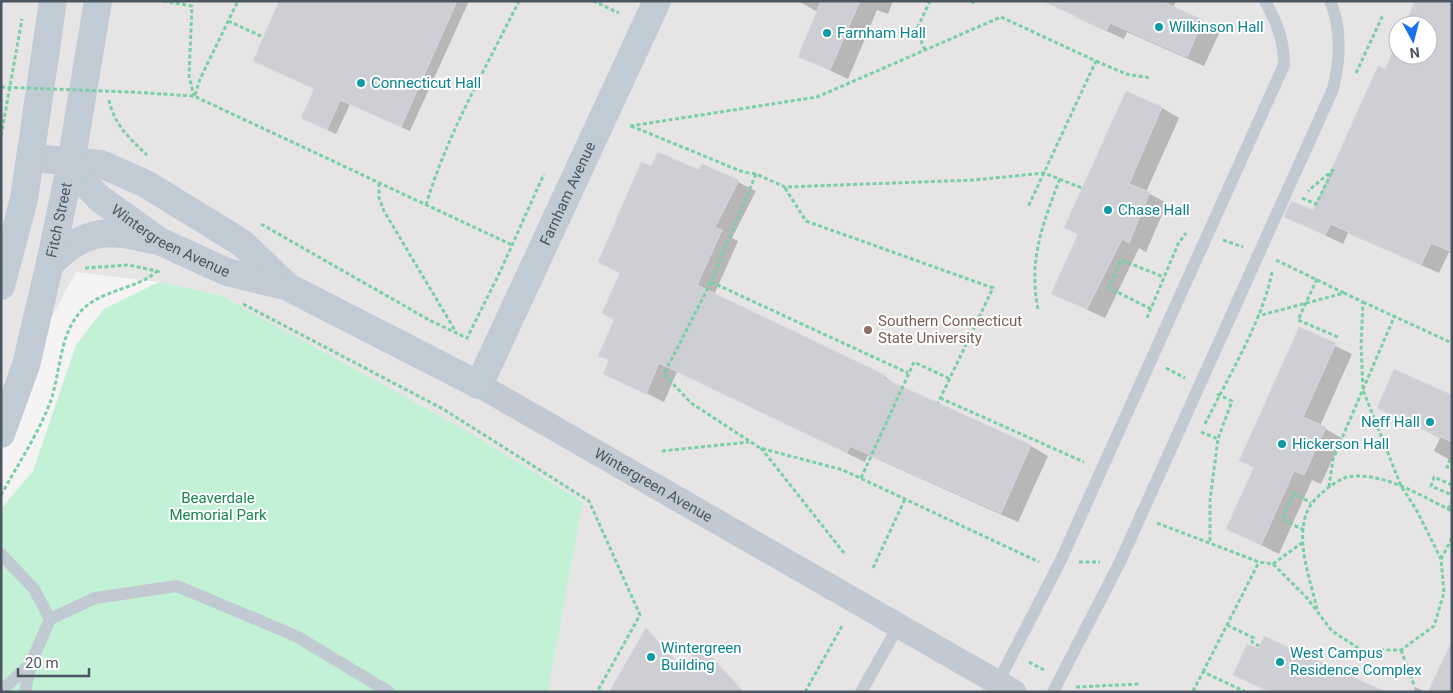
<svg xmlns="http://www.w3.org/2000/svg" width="1453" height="693" viewBox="0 0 1453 693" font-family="Roboto,sans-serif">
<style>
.education{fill:#e6e4e5;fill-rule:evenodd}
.green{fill:#c3f1d5}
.shadow{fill:#0003}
.building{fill:#cdcfd5;stroke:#d7d9de}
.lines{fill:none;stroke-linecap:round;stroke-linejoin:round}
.path{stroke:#7ad0a6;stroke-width:3;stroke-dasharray:4 2.5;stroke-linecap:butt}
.lane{stroke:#c1cad2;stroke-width:12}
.street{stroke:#c1cad2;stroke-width:25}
.secondary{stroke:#c1cbd6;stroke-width:28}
.path-bridge{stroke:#7ad0a6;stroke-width:3;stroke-dasharray:4 2.5;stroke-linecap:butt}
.culture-dot{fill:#0f9aa8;stroke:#fff;stroke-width:2}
.education-dot{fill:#8d6e63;stroke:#fff;stroke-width:2}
.labels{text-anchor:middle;stroke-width:4;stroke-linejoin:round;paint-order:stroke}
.culture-label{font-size:15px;fill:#0d838f;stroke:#fff;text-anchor:start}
.street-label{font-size:15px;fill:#4a5661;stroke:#fff}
.education-label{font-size:15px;fill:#785e54;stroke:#fff;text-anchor:start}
.park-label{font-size:15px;fill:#17864f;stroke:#fff}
</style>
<rect width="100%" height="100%" fill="#f5f3f3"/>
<path class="education" d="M1 1H1452V692H548L583 502 460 427 220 295 159 282 76 272 26 365 1 434ZM1398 25H1428V55H1398Z"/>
<polygon class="green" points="159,282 220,295 460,427 583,502 548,692 1,692 1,509 33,471 76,345 104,309"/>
<g class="shadow">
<polygon points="281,1 469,1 410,131 350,104 336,134 312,123 315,89"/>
<polygon points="798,1 893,1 888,14 877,10 848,79 799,56 818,12"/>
<polygon points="1064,1 1176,1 1173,8 1220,31 1204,66 1127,32 1124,39 1078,18 1061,8"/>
<polygon points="1452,1 1452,253 1449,252 1439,273 1348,233 1343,244 1286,216 1314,212 1398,43 1398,55 1428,55 1428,25 1406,25"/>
<polygon points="1162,108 1179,118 1146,192 1167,203 1146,252 1139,248 1105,318 1053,294 1079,235 1066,227"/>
<polygon points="703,165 756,191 732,238 738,241 714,295 884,376 900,388 1031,446 1048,456 1018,522 868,455 865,462 677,372 664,402 605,373 610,361 600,355 616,319 621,274 600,262 652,168 700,172"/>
<polygon points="1300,329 1352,354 1320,426 1342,438 1321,484 1312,480 1279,554 1227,528 1254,468 1240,460"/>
<polygon points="1452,396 1452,461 1434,451 1440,438 1378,407"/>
<polygon points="647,630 685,670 699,645 703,648 744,692 611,692"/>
<polygon points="1415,687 1426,692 1413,692"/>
</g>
<g class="building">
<polygon points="279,1 457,1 401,127 340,100 327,130 301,118 314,89 253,61"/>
<polygon points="821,1 860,1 830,70 798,57"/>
<polygon points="1042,1 1161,1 1203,20 1187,57 1110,23 1107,30"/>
<polygon points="1415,1 1452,1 1452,252 1431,243 1421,265 1331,224 1325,235 1284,217 1291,201 1313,210 1378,66 1385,69 1398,39 1398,55 1428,55 1428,25 1404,25"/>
<polygon points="1126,91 1162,107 1129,184 1150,192 1129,243 1122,239 1087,309 1051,294 1078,234 1064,228"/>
<polygon points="658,152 699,170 702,164 739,180 715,227 722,230 697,285 885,375 883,378 1031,445 1001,513 850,446 847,453 659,363 646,394 603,374 609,360 598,356 614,320 602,313 620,273 598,262 641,162 651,166"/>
<polygon points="1299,327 1336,343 1303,417 1326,427 1304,475 1294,471 1261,545 1226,529 1254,467 1239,461"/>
<polygon points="1394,369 1452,395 1452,442 1377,408"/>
<polygon points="646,628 684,670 698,644 744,692 609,692"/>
<polygon points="1264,636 1386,692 1270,692 1233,675 1247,644 1258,649"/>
<polygon points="1452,641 1452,692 1428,692"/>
</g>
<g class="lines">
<g class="path">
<polyline points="163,1 192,6 189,76 194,96"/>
<polyline points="593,1 619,13"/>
<polyline points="973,4 973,1"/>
<polyline points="228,21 263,37"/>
<polyline points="925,50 919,36 915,33 930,1"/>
<polyline points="1096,61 1126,74 1151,78"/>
<polyline points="1356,73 1383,15"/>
<polyline points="131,92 194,96 512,245"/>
<polyline points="195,95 200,79 238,1"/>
<path d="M109 100C114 124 129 138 147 155"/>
<polyline points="630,126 817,97 1001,17 1096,61 1028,207"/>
<polyline points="631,126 743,172 756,174 785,187 974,180 1044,173 1082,188"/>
<polyline points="1,136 22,19"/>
<polyline points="756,174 711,282 664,374 691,403 760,448 843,470 1039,562"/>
<polyline points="379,183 379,198 384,211 456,332"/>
<polyline points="785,188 806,221 993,288 938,403"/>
<polyline points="1302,198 1316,204 1333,170 1308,191"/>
<path d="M426 205C447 134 486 68 519 1"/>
<polyline points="261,224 431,321 467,338 500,272 544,174"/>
<polyline points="1223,240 1243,247"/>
<polyline points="1276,260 1344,293"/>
<polyline points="85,268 129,265 161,272"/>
<polyline points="1317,279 1298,320 1338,337"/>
<polyline points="711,282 908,373"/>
<polyline points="1363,302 1452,343"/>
<polyline points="243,304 443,409 589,501 640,615 597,692"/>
<path d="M1038 309C1028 259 1043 224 1060 178"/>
<polyline points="1151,309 1109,288 1121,260 1164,277"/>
<polyline points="1147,318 1178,244 1186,233"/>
<polyline points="1166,368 1185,378"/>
<polyline points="1217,394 1232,401 1218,439"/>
<polyline points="940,398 1084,462"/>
<path d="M1205 424C1227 379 1263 320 1272 272"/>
<polyline points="1201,432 1218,439 1210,500 1210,543"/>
<polyline points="761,448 844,553"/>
<polyline points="662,451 749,442"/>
<polyline points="1450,459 1447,467 1452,469"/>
<polyline points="861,478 914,362 950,379"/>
<polyline points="1452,485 1434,477 1431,486 1452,495"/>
<polyline points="1329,487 1333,459 1395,315"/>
<path d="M1 495C18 464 39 433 51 400 61 370 59 334 82 310 103 289 138 289 157 271"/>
<polyline points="1448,509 1452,501"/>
<polyline points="1157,523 1259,562 1273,564 1307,598 1332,631 1361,650 1401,650 1434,626 1444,593 1441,559 1416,509 1401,486 1363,390 1361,345 1363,302 1344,293 1258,316"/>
<polyline points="1304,530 1282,519 1294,493 1311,503"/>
<polyline points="1441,559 1452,538"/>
<polyline points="1079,562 1100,562"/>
<polyline points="1273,564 1303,542"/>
<polyline points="873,568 905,499"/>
<path d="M1317 609C1311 582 1297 546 1305 518 1308 506 1315 499 1324 491 1330 486 1340 479 1347 477 1383 471 1421 496 1452 511"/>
<polyline points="1227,625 1254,638 1252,642 1259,646"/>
<polyline points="1401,650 1414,685"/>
<polyline points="1029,662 1044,670"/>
<polyline points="1203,672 1259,562"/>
<polyline points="1076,687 1140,684"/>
<polyline points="1193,691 1203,672 1246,692"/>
<polyline points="805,692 842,626"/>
</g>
<g class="lane">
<polyline points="1,554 34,589 50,619"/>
<path d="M998 682 1060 562 1284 65C1284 40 1277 23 1265 1"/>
<polyline points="1,691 31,663"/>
<polyline points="25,692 31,663 50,619 95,598 177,586 296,636 389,692"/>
<polyline points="861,692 899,625"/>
<path d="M1053 692 1120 562 1333 89C1340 62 1342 27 1330 1"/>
</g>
<path class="street" id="s1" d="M479 385 1014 692"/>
<g class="secondary">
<polyline points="31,158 101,164 146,184 242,243 287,286"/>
<path id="s2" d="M71 163 82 180 99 198 159 241 227 272 288 287 479 385 657 1"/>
<path d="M50 263C58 258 63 251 71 246 99 227 123 233 153 240"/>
<polyline points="1,286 24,199 53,1"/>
<path id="s3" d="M1 434 26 365 50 263 71 163 98 1"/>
</g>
<polyline class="path-bridge" points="1,87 131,92"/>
</g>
<g class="culture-dot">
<circle cx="1159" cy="27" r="5"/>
<circle cx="827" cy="33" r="5"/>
<circle cx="361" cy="83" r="5"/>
<circle cx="1108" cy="210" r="5"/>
<circle cx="1430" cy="422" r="5"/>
<circle cx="1282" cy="444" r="5"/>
<circle cx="651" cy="657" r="5"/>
<circle cx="1280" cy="662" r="5"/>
</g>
<circle class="education-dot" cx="868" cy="330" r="5"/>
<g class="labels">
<g class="culture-label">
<text x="1169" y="32">Wilkinson Hall</text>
<text x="837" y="38">Farnham Hall</text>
<text x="371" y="88">Connecticut Hall</text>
<text x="1118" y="215">Chase Hall</text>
<text x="1420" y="427" text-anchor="end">Neff Hall</text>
<text x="1292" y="449">Hickerson Hall</text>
<text x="661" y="653">Wintergreen<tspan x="661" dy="17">Building</tspan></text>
<text x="1290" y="658">West Campus<tspan x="1290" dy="17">Residence Complex</tspan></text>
</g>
<g class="street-label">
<text dy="5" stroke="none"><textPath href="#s2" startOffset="682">Farnham Avenue</textPath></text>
<text dy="5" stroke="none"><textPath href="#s3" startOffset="222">Fitch Street</textPath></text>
<text dy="5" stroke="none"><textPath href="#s2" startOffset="129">Wintergreen Avenue</textPath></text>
<text dy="5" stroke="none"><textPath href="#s1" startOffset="201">Wintergreen Avenue</textPath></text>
</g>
<g class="education-label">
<text x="878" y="326">Southern Connecticut<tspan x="878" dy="17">State University</tspan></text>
</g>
<g class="park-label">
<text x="218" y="503">Beaverdale<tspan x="218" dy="17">Memorial Park</tspan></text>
</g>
</g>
<rect width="1453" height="693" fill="none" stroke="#4a5661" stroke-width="5"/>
<g transform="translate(1413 40) rotate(173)"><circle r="24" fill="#ffffff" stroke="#b7bbc0"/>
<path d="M0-4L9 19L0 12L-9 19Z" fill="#1a73e8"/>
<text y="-8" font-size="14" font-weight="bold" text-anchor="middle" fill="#4a5661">N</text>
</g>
<path d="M18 668v8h71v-8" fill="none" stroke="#4a5661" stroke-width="2.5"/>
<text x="25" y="668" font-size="15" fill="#4a5661" stroke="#ffffff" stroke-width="4" paint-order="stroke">20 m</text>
</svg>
